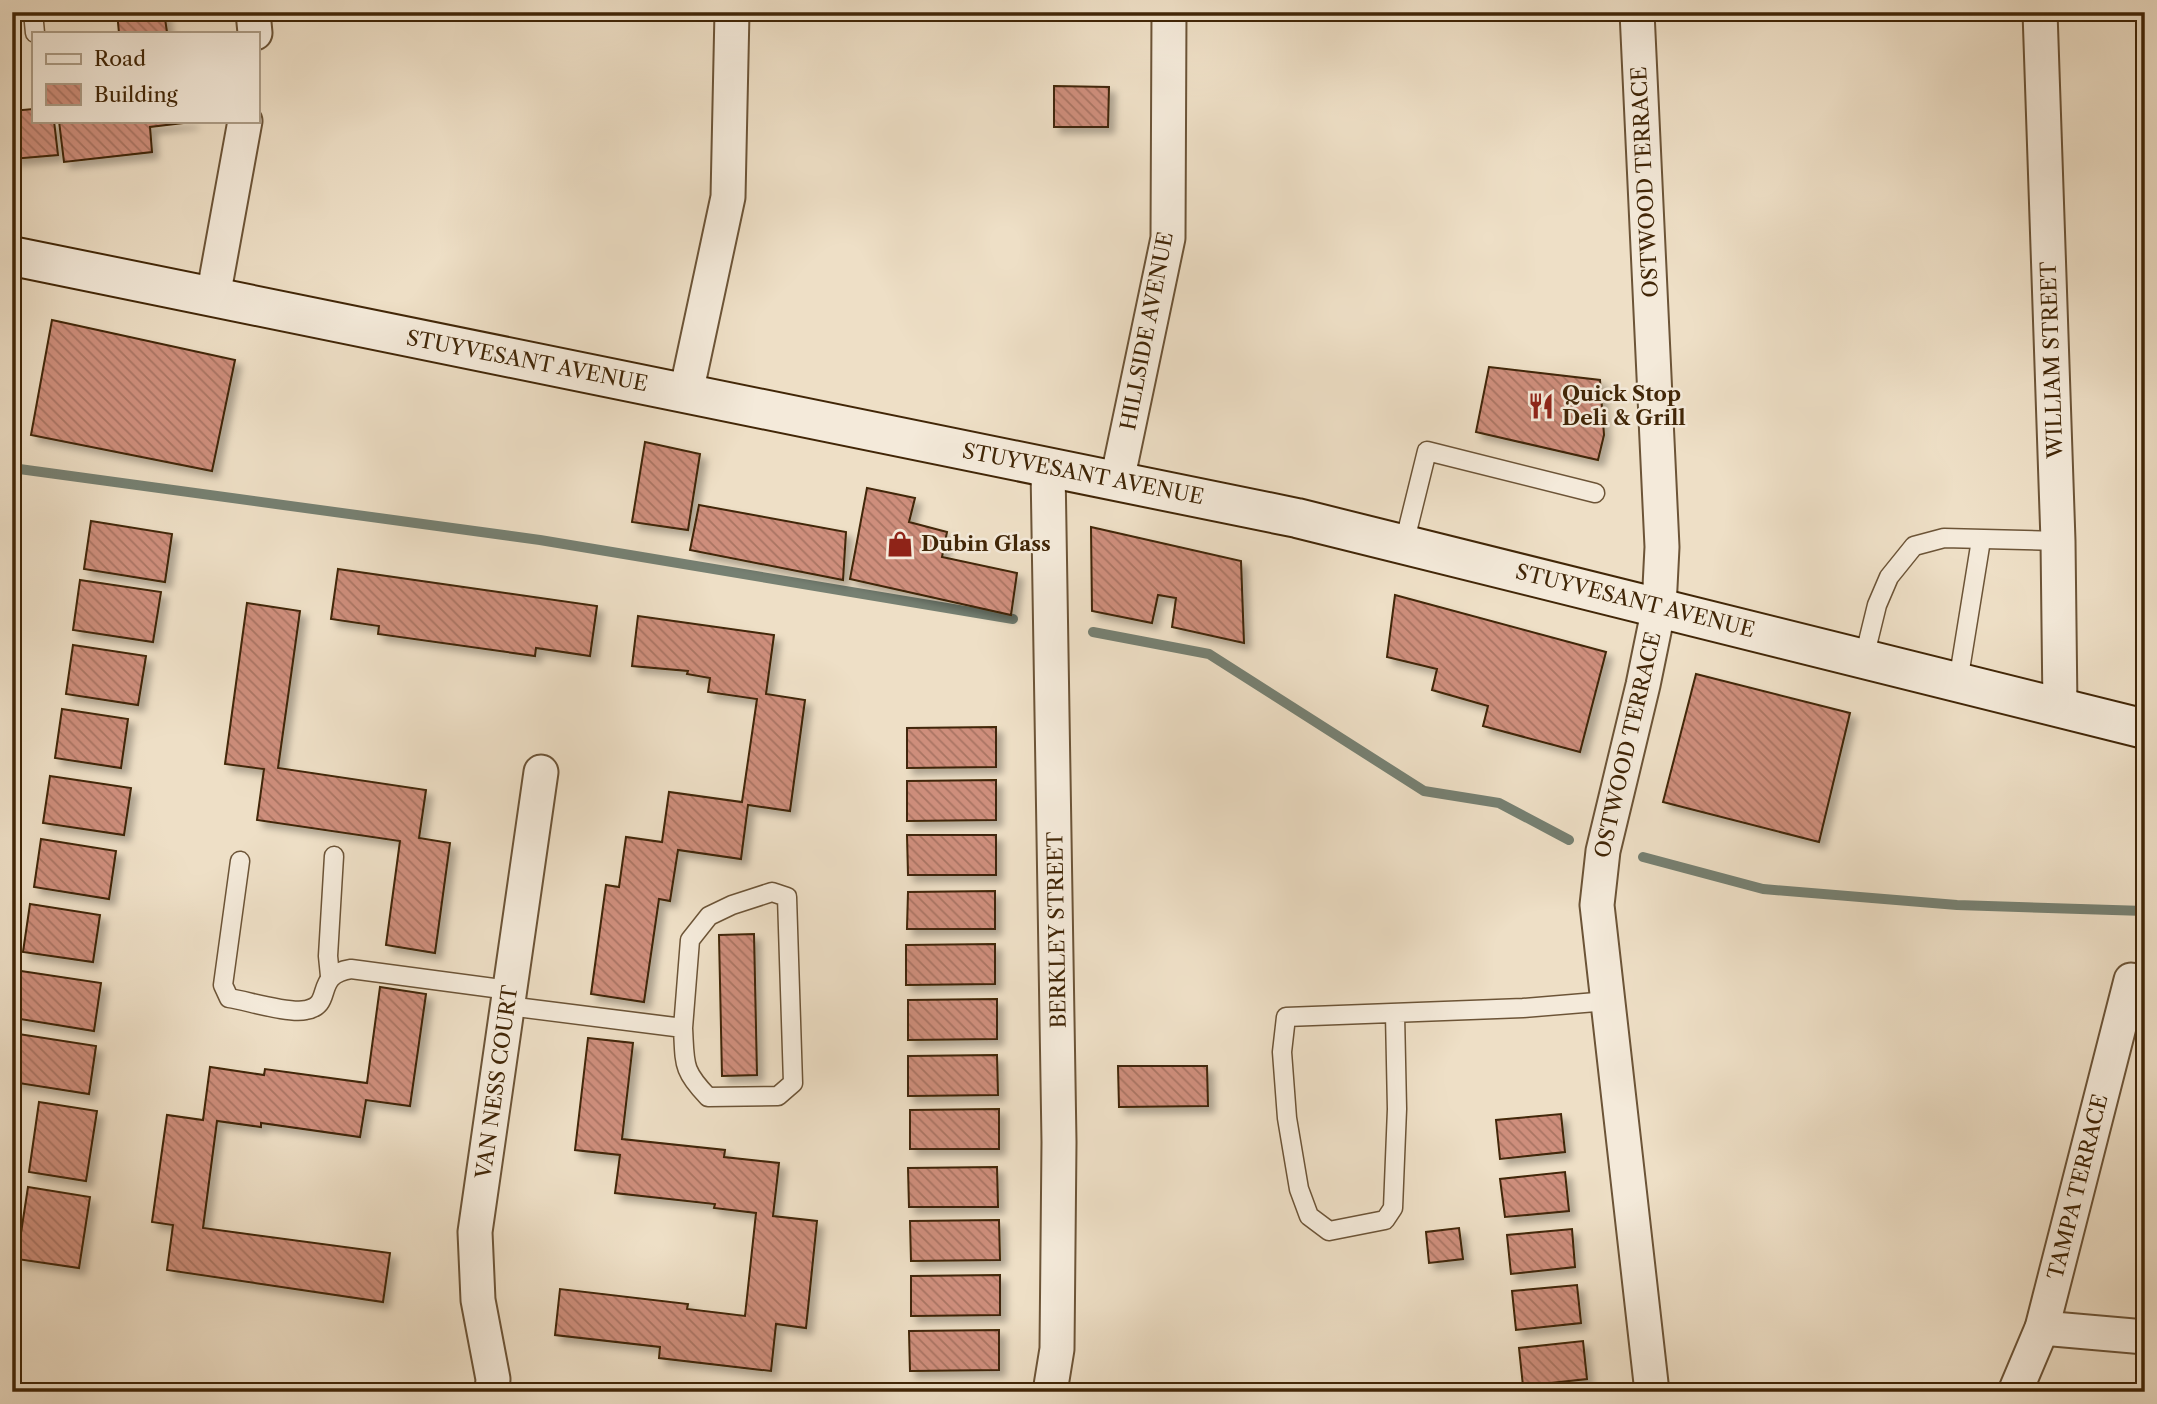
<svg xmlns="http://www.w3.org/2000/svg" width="2157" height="1404" viewBox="0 0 2157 1404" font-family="'Libre Caslon Text',serif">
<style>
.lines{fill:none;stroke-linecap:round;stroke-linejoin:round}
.stream{stroke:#768072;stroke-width:10}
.building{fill:url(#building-back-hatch);stroke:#412607;stroke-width:2;filter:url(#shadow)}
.service-casing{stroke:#6c5437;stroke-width:21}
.minor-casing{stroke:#6c5437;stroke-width:37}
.secondary-casing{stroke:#412607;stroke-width:42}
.service{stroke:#f4eada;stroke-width:18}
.minor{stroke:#f4eada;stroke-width:33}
.secondary{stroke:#f4eada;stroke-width:38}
.labels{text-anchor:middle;stroke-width:5;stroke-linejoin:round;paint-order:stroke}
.street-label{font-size:21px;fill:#412607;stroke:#f4eada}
.poi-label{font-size:21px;font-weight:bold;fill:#412607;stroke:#f4eada;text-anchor:start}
</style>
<defs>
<pattern id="building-back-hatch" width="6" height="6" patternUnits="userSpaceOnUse" patternTransform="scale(1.75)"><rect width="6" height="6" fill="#ce8e7b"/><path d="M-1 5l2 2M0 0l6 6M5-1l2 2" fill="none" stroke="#a97463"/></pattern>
<filter id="shadow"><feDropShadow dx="6" dy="6" stdDeviation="3.5" flood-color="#0004"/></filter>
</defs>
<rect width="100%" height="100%" fill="#eedfc6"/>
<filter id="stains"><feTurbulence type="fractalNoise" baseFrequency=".00286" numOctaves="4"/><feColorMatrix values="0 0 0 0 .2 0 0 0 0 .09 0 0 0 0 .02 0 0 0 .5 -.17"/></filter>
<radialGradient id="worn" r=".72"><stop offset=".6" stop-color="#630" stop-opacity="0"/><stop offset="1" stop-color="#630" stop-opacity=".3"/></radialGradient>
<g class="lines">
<g class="stream">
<polyline points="12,468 540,540 1013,619"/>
<polyline points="1093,632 1209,654 1424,791 1499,803 1569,840"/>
<polyline points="1643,857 1763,889 1957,905 2145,911"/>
</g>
</g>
<g class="building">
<polygon points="117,12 164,12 167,32 119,33"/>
<polygon points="1054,86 1109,87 1108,127 1054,127"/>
<polygon points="33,109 33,121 54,121 58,155 12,159 12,111"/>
<polygon points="59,121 191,121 192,122 150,127 152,152 64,162"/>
<polygon points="52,320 235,360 212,471 31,435"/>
<polygon points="1489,367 1600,380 1604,435 1598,460 1476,432"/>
<polygon points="645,442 700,454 688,530 632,522"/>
<polygon points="867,488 915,498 909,522 947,532 942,557 1017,573 1011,615 850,579"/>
<polygon points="699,505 846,532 843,580 690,550"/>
<polygon points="91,521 172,534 165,582 84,569"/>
<polygon points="1091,527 1241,561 1244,643 1172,627 1176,598 1158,595 1152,623 1092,611"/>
<polygon points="338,569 597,606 590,656 536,648 535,656 378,634 379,626 331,619"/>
<polygon points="80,580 161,592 153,642 73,630"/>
<polygon points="1395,595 1606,652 1580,752 1483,726 1488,706 1432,690 1437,669 1387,657"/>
<polygon points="247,603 300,611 278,768 426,790 419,838 450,843 435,953 386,945 400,841 257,820 264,769 225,764"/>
<polygon points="638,616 774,635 766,694 805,700 790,811 748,805 741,859 678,850 670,901 659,899 644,1002 591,994 606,885 619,887 626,837 662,842 669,792 742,802 757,699 708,692 710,678 687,674 688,671 632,666"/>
<polygon points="73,645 146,656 138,705 66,694"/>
<polygon points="1696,674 1850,713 1819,842 1663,802"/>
<polygon points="62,709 128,719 121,768 55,758"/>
<polygon points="996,727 996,767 907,768 907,728"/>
<polygon points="50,776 131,788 124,835 43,823"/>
<polygon points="996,780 996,820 907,821 907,781"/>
<polygon points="907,835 996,835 996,875 908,875"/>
<polygon points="41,839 116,851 109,899 34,887"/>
<polygon points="995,891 995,929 907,929 908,892"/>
<polygon points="30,904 100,915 93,962 23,952"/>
<polygon points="754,934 757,1075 722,1076 719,935"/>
<polygon points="995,944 995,984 906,985 906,945"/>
<polygon points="21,971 101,983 94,1031 14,1018"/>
<polygon points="380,987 426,994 410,1106 366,1100 360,1137 261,1123 261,1127 217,1121 203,1228 390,1253 383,1302 167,1270 173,1225 152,1222 167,1115 203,1120 210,1067 264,1075 265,1069 367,1083"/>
<polygon points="997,999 997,1039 908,1040 908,1000"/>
<polygon points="12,1033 96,1046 89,1094 12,1082"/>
<polygon points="588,1038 633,1043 622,1139 725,1150 724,1157 779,1163 773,1216 817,1221 806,1328 776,1324 771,1371 659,1358 660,1347 555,1335 560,1289 688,1304 687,1309 745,1316 756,1213 714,1208 715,1204 615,1193 620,1155 575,1150"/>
<polygon points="997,1055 998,1095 908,1096 908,1056"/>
<polygon points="1118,1066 1207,1066 1208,1106 1119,1107"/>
<polygon points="39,1102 97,1111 86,1181 29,1172"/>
<polygon points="999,1109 999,1149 910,1149 910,1110"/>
<polygon points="1561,1114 1565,1152 1500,1159 1496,1120"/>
<polygon points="997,1167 998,1207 909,1207 908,1168"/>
<polygon points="1565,1172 1569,1211 1505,1217 1500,1179"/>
<polygon points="28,1187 90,1197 79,1268 17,1259"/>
<polygon points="999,1220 1000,1260 911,1261 910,1221"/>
<polygon points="1459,1228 1463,1259 1429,1263 1426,1232"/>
<polygon points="1572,1229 1575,1267 1511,1274 1507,1235"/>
<polygon points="1000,1275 1000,1315 911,1316 911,1276"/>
<polygon points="1577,1285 1581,1323 1516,1330 1512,1291"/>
<polygon points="999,1330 999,1370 910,1371 909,1331"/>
<polygon points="1583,1341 1587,1379 1523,1386 1519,1348"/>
<rect x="1106" y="1388" width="89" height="4"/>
</g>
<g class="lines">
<g class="service-casing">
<g id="service">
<polyline points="33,12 35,33"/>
<polyline points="1404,544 1427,451 1595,493"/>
<polyline points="1864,658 1877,605 1889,577 1914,546 1944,538 2058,541"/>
<polyline points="1958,682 1981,540"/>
<path d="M240 861 223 985 229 998C248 1001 289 1014 306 1010 335 1005 312 975 351 969L509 990"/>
<polyline points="330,976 328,956 334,856"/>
<path d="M508 1006 683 1028C685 1064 682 1070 708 1097L778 1096 793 1083 787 897 772 892 732 905 709 916 690 940 683 1028"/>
<polyline points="1395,1014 1397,1109 1393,1208 1385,1220 1329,1231 1309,1216 1299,1189 1287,1118 1282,1052 1286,1017 1523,1008 1608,1001"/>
</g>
</g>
<g class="minor-casing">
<g id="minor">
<polyline points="253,12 255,33"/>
<polyline points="1637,12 1662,547 1659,607 1643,685 1603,851 1597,905 1652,1392"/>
<polyline points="2040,12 2058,541 2060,708"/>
<polyline points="213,297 245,121"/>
<polyline points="686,393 728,197 732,12"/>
<polyline points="1048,468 1059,1142 1057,1349 1050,1392"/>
<polyline points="1117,481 1168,238 1169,12"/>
<polyline points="2042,1328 2145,1337"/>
<polyline points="492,1392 493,1379 478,1300 475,1232 541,772"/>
<polyline points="2015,1392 2042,1328 2131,980"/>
</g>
</g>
<g class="secondary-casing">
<polyline id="secondary" points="12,256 1297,518 2145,729"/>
</g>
<use href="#service" class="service"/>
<use href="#minor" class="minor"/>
<use href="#secondary" class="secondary"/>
</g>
<defs>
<g id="restaurant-bare" transform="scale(2.1)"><path d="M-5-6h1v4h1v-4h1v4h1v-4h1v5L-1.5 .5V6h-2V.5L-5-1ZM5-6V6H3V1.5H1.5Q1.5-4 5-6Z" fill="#8f2418" stroke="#f4eada" stroke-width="2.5" paint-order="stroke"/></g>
<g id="shop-bare" transform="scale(2.1)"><path d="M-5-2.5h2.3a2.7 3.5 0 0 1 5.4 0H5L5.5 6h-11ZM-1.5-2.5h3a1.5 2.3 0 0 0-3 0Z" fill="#8f2418" stroke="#f4eada" stroke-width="2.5" paint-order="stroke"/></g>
</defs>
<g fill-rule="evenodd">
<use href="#restaurant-bare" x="1541" y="406"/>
<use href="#shop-bare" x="900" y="544"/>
</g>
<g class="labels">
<g class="street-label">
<text transform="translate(1645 182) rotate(-93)" y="7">OSTWOOD TERRACE</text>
<text transform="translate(1147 331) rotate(-79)" y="7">HILLSIDE AVENUE</text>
<text transform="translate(2052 360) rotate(-92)" y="7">WILLIAM STREET</text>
<text transform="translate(527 361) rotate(11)" y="7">STUYVESANT AVENUE</text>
<text transform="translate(1083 474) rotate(11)" y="7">STUYVESANT AVENUE</text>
<text transform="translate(1635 601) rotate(14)" y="7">STUYVESANT AVENUE</text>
<text transform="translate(1628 745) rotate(-77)" y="7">OSTWOOD TERRACE</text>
<text transform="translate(1057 930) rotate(-91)" y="7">BERKLEY STREET</text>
<text transform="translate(497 1082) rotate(-82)" y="7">VAN NESS COURT</text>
<text transform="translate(2078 1187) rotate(-76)" y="7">TAMPA TERRACE</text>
</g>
<g class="poi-label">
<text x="1562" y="401">Quick Stop<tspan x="1562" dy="24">Deli &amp; Grill</tspan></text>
<text x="921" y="551">Dubin Glass</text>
</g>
</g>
<rect width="2157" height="1404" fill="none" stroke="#eedfc6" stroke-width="42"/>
<rect x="14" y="14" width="2129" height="1376" fill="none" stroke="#412607" stroke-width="3.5"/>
<rect x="21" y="21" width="2115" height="1362" fill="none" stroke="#412607" stroke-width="2"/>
<rect x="32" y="32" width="228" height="91" fill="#f4eada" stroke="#ac9c86" stroke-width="2"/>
<rect x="46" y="54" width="35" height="10" fill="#f4eada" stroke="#ac9c86" stroke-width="2"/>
<text x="94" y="66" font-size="21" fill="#412607">Road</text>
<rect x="46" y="84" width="35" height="21" fill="url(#building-back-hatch)" stroke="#ac9c86" stroke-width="2"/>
<text x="94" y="102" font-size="21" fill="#412607">Building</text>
<rect width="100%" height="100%" filter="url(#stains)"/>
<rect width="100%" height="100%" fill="url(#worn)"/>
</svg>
